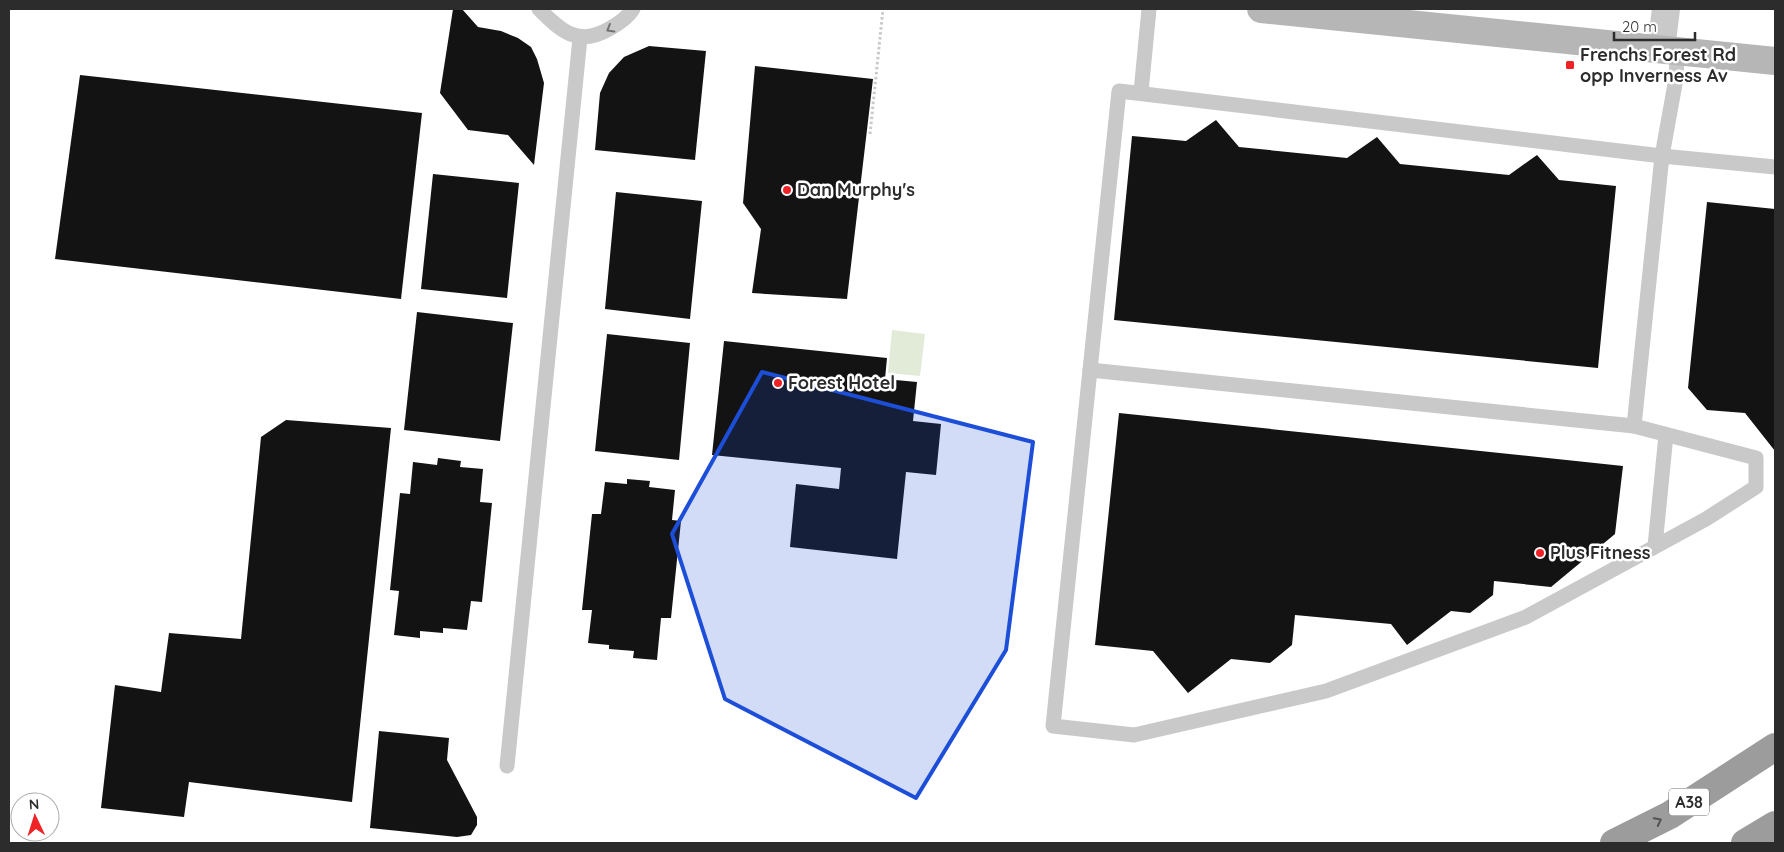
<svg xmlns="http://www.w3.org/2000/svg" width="1784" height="852" viewBox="0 0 1784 852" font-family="Quicksand,sans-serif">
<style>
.green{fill:#e1ebd8}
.building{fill:#131313}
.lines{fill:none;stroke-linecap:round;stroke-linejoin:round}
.path{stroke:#c9c9c9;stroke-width:3;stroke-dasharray:2.5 2.5;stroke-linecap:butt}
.service{stroke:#c9c9c9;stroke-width:15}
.minor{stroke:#c9c9c9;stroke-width:28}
.secondary{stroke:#b6b6b6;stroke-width:28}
.trunk{stroke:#9c9c9c;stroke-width:28}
.oneway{stroke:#737373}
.oneway2{stroke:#535353}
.marked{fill:#1d4ed8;fill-opacity:0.2;stroke:#1d4ed8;stroke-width:4;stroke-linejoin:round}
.poi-dot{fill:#ef2226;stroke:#fff;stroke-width:2}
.labels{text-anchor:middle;stroke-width:5;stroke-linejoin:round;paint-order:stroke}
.shield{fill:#fff;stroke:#6b6b6b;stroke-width:1}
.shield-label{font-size:16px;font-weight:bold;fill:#2c2c2c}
.poi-label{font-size:18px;font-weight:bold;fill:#2c2c2c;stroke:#fff;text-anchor:start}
</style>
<rect width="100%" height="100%" fill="#fff"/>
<polygon class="green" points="892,330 925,334 920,376 888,373"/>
<g class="building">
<polygon points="453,9 462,9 478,27 501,31 518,38 531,47 537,59 544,83 534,165 508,135 468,130 440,93"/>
<polygon points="649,46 706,51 695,160 595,150 600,93 609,73 624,57"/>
<polygon points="755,66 873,79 847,299 752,293 761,229 743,203"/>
<polygon points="80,75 422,113 401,299 55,259"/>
<polygon points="1216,120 1239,147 1347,158 1377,137 1400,164 1509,175 1537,155 1559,180 1616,186 1598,368 1114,320 1132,136 1186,141"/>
<polygon points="433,174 519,183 507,298 421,289"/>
<polygon points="616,192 702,201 690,319 605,309"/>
<polygon points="1707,202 1775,209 1775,451 1745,413 1707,410 1688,388"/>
<polygon points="417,312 513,323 500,441 404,430"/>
<polygon points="607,334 690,343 679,460 595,451"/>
<polygon points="724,341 887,358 885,379 917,382 913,421 941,424 936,475 906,472 897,559 790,547 796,484 839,489 841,468 712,455"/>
<polygon points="1119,413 1623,466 1615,534 1551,587 1494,581 1493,595 1470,613 1451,611 1407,645 1391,624 1295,615 1292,645 1270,663 1231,659 1188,693 1153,651 1095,645"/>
<polygon points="286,420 391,428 352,802 189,782 184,817 101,808 115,685 161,692 169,633 241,639 261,437"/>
<polygon points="438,458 461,461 460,467 483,469 480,502 492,503 482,602 471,601 467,630 443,628 443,633 420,631 420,638 394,635 399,591 390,590 400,493 410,494 413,462 437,465"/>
<polygon points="627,479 650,481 649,487 675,490 672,520 681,521 671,618 661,618 657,660 633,658 634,651 609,649 609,645 588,643 592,610 582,610 592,514 601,514 605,482 627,484"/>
<polygon points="379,731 449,738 447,760 477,817 477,825 471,835 457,837 370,828"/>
</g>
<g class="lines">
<polyline class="path" points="870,134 883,9"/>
<g class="service">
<path d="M539 9C561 31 578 47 609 29 618 24 628 17 633 9"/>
<polyline points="1141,92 1149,9"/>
<polyline points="1090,370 1634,426 1662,156 1675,84 1678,51"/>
<polyline points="1634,426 1756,458 1756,487 1706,519 1526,617 1326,691 1134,735 1053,726 1119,91 1662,156 1775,167"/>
<polyline points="1655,546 1666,435"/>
<polyline points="507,766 580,38"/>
</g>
<polyline class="minor" points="1661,49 1666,9"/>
<polyline class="secondary" points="1261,9 1775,61"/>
<g class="trunk">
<polyline points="1614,843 1670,815 1775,747"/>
<polyline points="1745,843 1775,825"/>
</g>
</g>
<defs><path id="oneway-chevron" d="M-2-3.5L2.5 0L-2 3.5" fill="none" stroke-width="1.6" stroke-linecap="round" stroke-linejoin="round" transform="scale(1.25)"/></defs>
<use class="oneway" href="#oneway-chevron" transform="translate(610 29) rotate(150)"/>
<use class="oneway2" href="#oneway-chevron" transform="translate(1658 821) rotate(-27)"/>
<path class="marked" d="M762 372 1033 442 1006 650 916 798 725 699 672 534Z"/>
<g class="poi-dot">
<rect x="1565" y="60" width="10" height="10" rx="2.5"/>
<circle cx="787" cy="190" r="5"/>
<circle cx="778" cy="383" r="5"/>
<circle cx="1540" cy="553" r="5"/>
</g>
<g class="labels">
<rect class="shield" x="1669" y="788.5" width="40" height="27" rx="4"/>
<g class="shield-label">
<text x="1689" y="808">A38</text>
</g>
<g class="poi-label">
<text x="1580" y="61">Frenchs Forest Rd<tspan x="1580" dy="21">opp Inverness Av</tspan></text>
<text x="797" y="196">Dan Murphy's</text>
<text x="788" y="389">Forest Hotel</text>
<text x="1550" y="559">Plus Fitness</text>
</g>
</g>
<rect width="1784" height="852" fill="none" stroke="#2c2c2c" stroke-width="20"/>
<g transform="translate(35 817) rotate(356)"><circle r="24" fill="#ffffff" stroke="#ababab"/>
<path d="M0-4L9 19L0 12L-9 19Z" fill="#ef2226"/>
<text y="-8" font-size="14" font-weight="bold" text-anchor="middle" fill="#2c2c2c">N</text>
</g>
<path d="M1614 32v8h81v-8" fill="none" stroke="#2c2c2c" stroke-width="2.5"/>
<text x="1622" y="32" font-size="15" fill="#2c2c2c" stroke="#ffffff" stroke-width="4" paint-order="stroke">20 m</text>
</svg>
